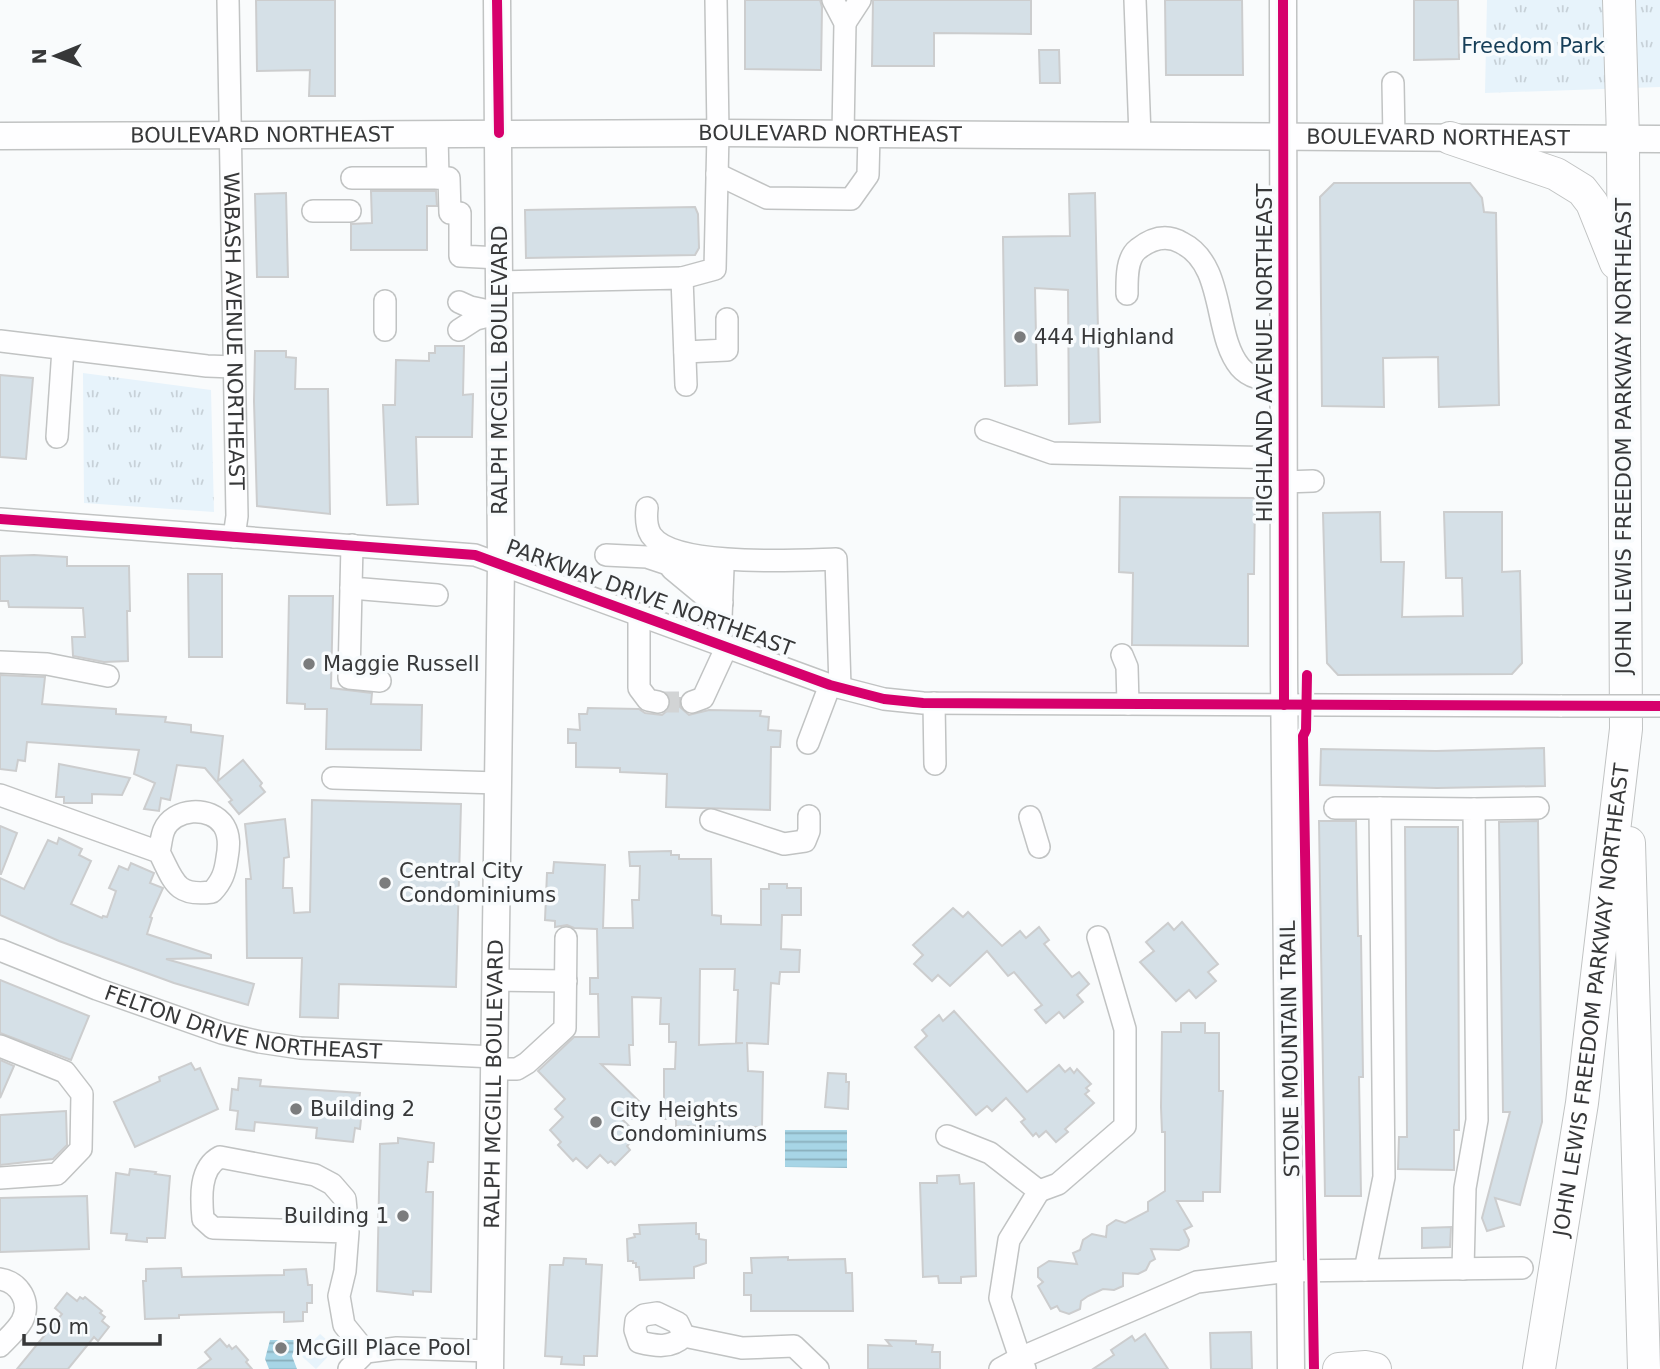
<svg xmlns="http://www.w3.org/2000/svg" width="1660" height="1369" viewBox="0 0 1660 1369" font-family="'DejaVu Sans',sans-serif">
<style>
.park{fill:url(#park-tufts)}
.pitch{fill:#e7f3fb}
.water{fill:url(#water-rules)}
.building{fill:#d5e0e7;stroke:#cccdce;stroke-width:2;fill-rule:evenodd}
.lines{fill:none;stroke-linecap:round;stroke-linejoin:round}
.minor-tunnel{stroke:#d2d4d5;stroke-width:21;stroke-dasharray:21 10;stroke-linecap:butt}
.minor-casing{stroke:#c1c3c3;stroke-width:24}
.major-casing{stroke:#c1c3c3;stroke-width:29}
.highway-casing{stroke:#c1c3c3;stroke-width:34}
.minor{stroke:#fefeff;stroke-width:21}
.major{stroke:#fefeff;stroke-width:26}
.highway{stroke:#fefeff;stroke-width:32}
.minor-bridge-casing{stroke:#c1c3c3;stroke-width:24;stroke-linecap:butt}
.minor-bridge{stroke:#fefeff;stroke-width:21}
.cycleway-casing{stroke:#f8fbfd;stroke-width:15}
.cycleway{stroke:#d6006c;stroke-width:10}
.poi-dot{fill:#7b7c7d;stroke:#f8fbfd;stroke-width:2.5}
.labels{text-anchor:middle;stroke-width:7;stroke-linejoin:round;paint-order:stroke}
.park-label{font-size:21px;fill:#153d57;stroke:#f8fbfd}
.street-label{font-size:21px;fill:#373839;stroke:#f8fbfd}
.poi-label{font-size:21px;fill:#373839;stroke:#f8fbfd;text-anchor:start}
</style>
<defs>
<pattern id="park-tufts" width="24" height="20" patternUnits="userSpaceOnUse" patternTransform="scale(1.75)"><rect width="24" height="20" fill="#e7f3fb"/><path d="M3 7l-1-3M5 7V3M7 7l1-3M15 17l-1-3M17 17v-4M19 17l1-3" fill="none" stroke="#c7d1d8"/></pattern>
<pattern id="water-rules" width="6" height="5" patternUnits="userSpaceOnUse" patternTransform="scale(1.75)"><rect width="6" height="5" fill="#a7d5e6"/><path d="M0 2.5h6" fill="none" stroke="#89aebb"/></pattern>
</defs>
<rect width="100%" height="100%" fill="#f9fbfc"/>
<g class="park">
<polygon points="1487,0 1660,0 1660,87 1485,93"/>
<polygon points="83,373 211,390 214,512 84,503"/>
</g>
<polygon class="pitch" points="320,1334 336,1348 316,1369 297,1352 305,1344 308,1346"/>
<g class="water">
<polygon points="785,1130 847,1130 847,1168 785,1167"/>
<polygon points="270,1340 297,1340 292,1356 297,1369 269,1369 265,1359"/>
</g>
<g class="building">
<polygon points="256,0 335,0 335,96 309,96 310,70 257,71"/>
<polygon points="745,0 820,0 822,7 821,70 745,69"/>
<polygon points="873,0 1031,0 1031,34 934,33 934,66 872,66"/>
<polygon points="1165,0 1242,0 1243,75 1166,75"/>
<polygon points="1414,0 1458,0 1459,59 1414,60"/>
<polygon points="1039,50 1059,50 1060,83 1040,83"/>
<polygon points="1334,183 1470,183 1482,198 1484,212 1496,213 1499,405 1439,407 1438,357 1383,358 1384,407 1322,406 1320,197"/>
<polygon points="371,191 436,191 437,206 427,206 427,250 351,250 351,224 372,223"/>
<polygon points="286,193 288,277 257,277 255,194"/>
<polygon points="1095,193 1100,422 1069,424 1068,290 1035,288 1037,385 1005,386 1003,237 1070,236 1069,194"/>
<polygon points="695,207 698,214 699,248 695,255 526,258 525,210"/>
<polygon points="435,346 464,346 463,395 473,394 472,437 416,437 418,504 387,505 383,405 395,405 396,360 429,361 429,353 435,353"/>
<polygon points="255,351 286,351 286,357 296,358 295,389 328,389 330,514 257,506 254,401"/>
<polygon points="0,375 33,378 26,459 0,457"/>
<polygon points="1120,497 1255,498 1254,574 1248,574 1248,646 1132,645 1133,573 1119,572"/>
<polygon points="1380,512 1381,562 1404,562 1402,617 1463,616 1462,578 1446,578 1444,512 1502,512 1502,572 1520,571 1522,663 1512,674 1338,675 1327,663 1323,513"/>
<polygon points="34,555 67,557 67,566 129,566 130,611 127,611 128,661 104,662 73,656 72,637 85,637 83,608 9,607 8,601 0,601 0,556"/>
<polygon points="188,574 222,574 222,657 189,657"/>
<polygon points="289,596 333,596 331,688 372,693 371,704 422,705 421,750 326,749 327,709 305,709 305,704 287,703"/>
<polygon points="0,675 45,677 42,704 116,709 116,714 166,717 165,722 191,725 191,732 223,736 218,781 243,760 262,783 260,786 265,792 239,814 229,802 232,800 205,768 177,765 170,800 161,798 159,811 144,809 155,783 134,774 139,750 27,742 25,761 18,760 16,771 0,769"/>
<polygon points="670,698 680,698 680,707 689,715 709,710 761,711 760,716 769,717 768,730 781,731 780,747 771,747 770,810 666,807 667,774 620,772 620,768 576,767 576,743 568,743 568,729 580,730 579,714 587,714 588,708 639,709 645,713 662,715 668,710"/>
<polygon points="1544,748 1545,786 1437,788 1320,785 1321,749 1436,751"/>
<polygon points="59,764 130,778 122,795 92,794 92,803 64,803 64,797 56,797"/>
<polygon points="312,800 461,804 456,987 339,984 338,1018 300,1017 302,958 247,958 246,879 251,879 245,824 285,819 289,857 284,858 283,888 292,888 294,913 310,912"/>
<polygon points="1319,821 1356,821 1358,936 1361,936 1363,1077 1359,1077 1361,1196 1325,1196"/>
<polygon points="1538,821 1542,1122 1520,1205 1495,1198 1504,1226 1487,1231 1482,1218 1510,1112 1503,1112 1499,822"/>
<polygon points="0,826 17,833 1,874 0,874"/>
<polygon points="1405,827 1458,827 1459,1130 1454,1130 1454,1170 1398,1169 1399,1137 1407,1137"/>
<polygon points="59,838 82,849 79,855 91,861 71,904 102,918 103,916 107,917 116,891 109,888 119,866 128,870 131,863 154,873 150,883 163,888 150,917 152,918 147,934 211,955 211,958 166,959 254,984 248,1005 174,983 59,941 0,915 0,878 24,889 48,840 57,844"/>
<path d="M671 851V855H679V859H711L712 915 721 916V924L761 925V889H769V884H787V888H801V915H782L781 949 800 950 799 972H780L779 984 771 983 768 1044 747 1043 748 1071 763 1072 762 1127 676 1126V1119H664V1069H675L676 1042H669V1024H660L661 998 632 997 633 1045H629L630 1065 601 1064 647 1109 637 1119H622L638 1135 627 1146 630 1150 615 1165 611 1161 608 1163 600 1155 587 1168 576 1158 573 1161 558 1145 561 1142 550 1130 563 1117 555 1109 565 1099 538 1071 574 1037H599L598 994H590V978H598L597 929 574 928 567 925 555 927V921L545 920 547 873H553L554 862 605 865 603 928H633L632 900H639L640 866H630L629 852ZM700 969H735L734 990H738L736 1043H743L699 1045Z"/>
<polygon points="953,908 963,917 968,912 1002,946 1020,931 1026,938 1039,927 1049,940 1044,944 1072,977 1079,972 1089,984 1077,995 1083,1002 1064,1018 1059,1012 1046,1023 1035,1010 1042,1005 1014,972 1008,976 987,951 950,986 938,975 932,981 914,964 923,955 913,945"/>
<polygon points="1182,922 1218,964 1208,972 1216,981 1196,998 1189,990 1176,1001 1140,962 1154,951 1146,942 1168,923 1174,930"/>
<polygon points="0,980 89,1016 71,1060 0,1033"/>
<polygon points="954,1011 1027,1092 1059,1065 1065,1072 1070,1068 1074,1073 1077,1069 1091,1084 1086,1088 1089,1091 1085,1094 1094,1103 1065,1129 1068,1132 1056,1142 1046,1131 1039,1137 1036,1133 1033,1136 1021,1122 1025,1119 1006,1098 992,1111 987,1106 976,1115 915,1047 927,1036 922,1030 939,1015 943,1021"/>
<polygon points="1181,1023 1205,1023 1205,1033 1219,1033 1219,1091 1223,1091 1220,1192 1203,1192 1203,1201 1177,1201 1192,1226 1184,1230 1189,1240 1188,1246 1179,1250 1151,1249 1155,1259 1150,1262 1146,1270 1138,1274 1123,1273 1123,1286 1114,1290 1103,1289 1088,1296 1081,1301 1080,1309 1069,1314 1060,1311 1057,1306 1051,1309 1038,1286 1043,1282 1038,1277 1038,1268 1049,1261 1077,1264 1073,1253 1080,1250 1083,1240 1092,1234 1106,1237 1107,1226 1116,1220 1125,1223 1148,1211 1148,1202 1165,1191 1165,1132 1162,1132 1161,1107 1162,1032 1181,1032"/>
<polygon points="0,1060 14,1066 0,1098"/>
<polygon points="191,1063 195,1070 200,1068 218,1109 135,1147 114,1102 160,1081 159,1077"/>
<polygon points="828,1073 846,1074 846,1082 849,1082 848,1109 825,1107"/>
<polygon points="239,1078 261,1080 260,1086 360,1093 358,1109 362,1109 360,1129 355,1128 353,1142 316,1138 317,1128 255,1122 254,1131 236,1129 238,1111 230,1110 232,1089 238,1090"/>
<polygon points="66,1111 67,1145 53,1159 0,1165 0,1115"/>
<polygon points="398,1138 434,1143 433,1162 428,1162 426,1192 433,1192 431,1292 413,1291 413,1295 377,1291 380,1144 398,1143"/>
<polygon points="130,1169 156,1172 155,1174 170,1176 165,1238 147,1238 147,1242 126,1240 127,1234 111,1233 116,1173 129,1175"/>
<polygon points="959,1175 960,1184 974,1183 976,1276 961,1277 961,1283 939,1283 938,1276 923,1277 920,1183 937,1183 937,1176"/>
<polygon points="87,1196 89,1249 0,1252 0,1198"/>
<polygon points="696,1223 696,1234 699,1234 699,1239 706,1240 706,1263 694,1267 694,1278 640,1280 639,1267 636,1267 636,1263 633,1263 633,1261 628,1261 627,1239 635,1237 634,1234 640,1234 639,1225"/>
<polygon points="1451,1227 1450,1247 1422,1248 1422,1228"/>
<polygon points="788,1257 788,1260 845,1259 846,1273 852,1273 853,1311 751,1311 751,1295 744,1295 744,1273 752,1273 751,1258"/>
<polygon points="564,1258 586,1259 586,1264 602,1265 597,1356 584,1356 584,1365 561,1364 562,1357 545,1356 550,1265 563,1265"/>
<polygon points="181,1268 182,1277 284,1275 284,1270 306,1269 308,1285 312,1285 312,1303 307,1303 307,1312 303,1312 303,1321 284,1322 284,1312 179,1315 179,1318 145,1319 143,1281 146,1281 146,1269"/>
<polygon points="67,1293 77,1301 80,1297 83,1299 85,1297 102,1311 100,1313 105,1317 102,1321 109,1327 98,1341 94,1337 68,1369 17,1369 62,1314 55,1308"/>
<polygon points="1251,1332 1252,1369 1211,1369 1210,1333"/>
<polygon points="1145,1334 1168,1369 1093,1369 1114,1355 1111,1350 1132,1336 1135,1341"/>
<polygon points="220,1339 227,1347 229,1345 232,1349 236,1346 248,1360 246,1362 252,1369 198,1369 211,1359 205,1352"/>
<polygon points="886,1340 916,1341 916,1344 933,1345 932,1352 940,1352 940,1369 868,1369 868,1345 891,1346"/>
</g>
<g class="lines">
<polyline class="minor-tunnel" points="658,702 692,702"/>
<g class="minor-casing">
<g id="minor">
<path id="s1" d="M228 0 237 516 234 537"/>
<polyline points="833,0 845,23 843,134"/>
<polyline points="1135,0 1140,136"/>
<polyline points="845,23 860,0"/>
<polyline points="1393,83 1394,138"/>
<polyline points="437,134 438,178"/>
<polyline points="717,174 767,198 851,199 868,175 869,134"/>
<polyline points="352,178 449,178 450,213"/>
<polyline points="313,211 350,211"/>
<polyline points="460,213 460,256 499,258"/>
<polyline points="682,278 715,269 718,133 716,0"/>
<polyline points="500,282 682,278 686,385"/>
<path d="M1127 294C1127 280 1126 258 1138 249 1152 238 1167 234 1182 243 1226 265 1213 335 1240 367 1251 380 1268 380 1284 382"/>
<polyline points="385,301 385,330"/>
<polyline points="459,302 470,307 494,312"/>
<polyline points="459,330 476,319 500,313"/>
<polyline points="0,341 207,366 234,367"/>
<polyline points="685,352 727,350 727,319"/>
<polyline points="986,430 1052,453 1284,458"/>
<polyline points="57,437 63,349"/>
<polyline points="1284,482 1313,481"/>
<path d="M647 508C646 517 646 527 651 535 674 568 798 560 836 559L840 687"/>
<polyline points="0,519 475,555 830,685 884,699 923,703 1562,706"/>
<polyline points="352,545 351,588 437,595"/>
<polyline points="606,555 647,557 722,582"/>
<polyline points="672,569 707,598 722,603"/>
<polyline points="351,588 349,678 380,681"/>
<polyline points="639,614 639,688 648,700 658,702"/>
<polyline points="720,643 723,568"/>
<polyline points="1122,655 1127,667 1128,704"/>
<polyline points="0,662 47,664 108,676"/>
<polyline points="692,702 703,698 727,646"/>
<polyline points="934,703 935,764"/>
<polyline points="808,743 830,685"/>
<polyline points="333,778 498,783"/>
<path d="M0 795 159 852C174 881 175 897 212 892 222 881 225 873 227 858 229 847 230 836 224 826 211 805 173 808 164 830 161 837 161 845 159 852"/>
<polyline points="1335,808 1380,808"/>
<polyline points="1474,809 1538,808"/>
<polyline points="1030,817 1039,847"/>
<polyline points="711,820 784,844 805,841 809,831 809,816"/>
<path id="s2" d="M0 950 97 989 222 1033 260 1042 300 1048 494 1057"/>
<polyline points="495,980 566,981"/>
<polyline points="0,1046 65,1072 82,1094 81,1149 57,1174 0,1178"/>
<polyline points="494,1069 517,1069 527,1063 565,1028 566,938"/>
<polyline points="947,1136 990,1153 1039,1191 1009,1240 1000,1298 1020,1358 1000,1369"/>
<polyline points="1039,1191 1058,1184 1125,1126 1125,1029 1098,937"/>
<path d="M348 1232 213 1228 203 1219C201 1198 199 1168 220 1157L315 1175 332 1184 345 1199 348 1232 345 1271 339 1296 344 1325 366 1352"/>
<polyline points="1365,1270 1384,1177 1380,808 1474,809 1477,1120 1465,1188 1463,1269"/>
<path d="M0 1279C19 1282 32 1302 22 1321 17 1330 7 1339 0 1346"/>
<path d="M657 1313 678 1323 684 1336C671 1349 655 1346 639 1342L635 1330 636 1321 644 1315Z"/>
<polyline points="684,1336 742,1348 794,1346 818,1369"/>
<polyline points="349,1369 366,1352 397,1348 490,1351"/>
<polyline points="1025,1369 1020,1358 1197,1282 1290,1271 1522,1268"/>
</g>
</g>
<g class="major-casing">
<g id="major">
<polyline points="1283,0 1284,673 1291,1369"/>
<path id="s3" d="M0 136 718 133 1660 139"/>
<path id="s4" d="M490 1369 501 564 497 0"/>
</g>
</g>
<g class="highway-casing">
<g id="highway">
<polyline points="1450,138 1556,174 1582,190 1592,203 1616,263"/>
<polyline points="1629,843 1644,1369"/>
<polyline points="1339,1369 1366,1367 1375,1369"/>
<path id="s5" d="M1539 1369 1582 1103 1626 729 1623 139 1619 0"/>
</g>
</g>
<use href="#minor" class="minor"/>
<use href="#major" class="major"/>
<use href="#highway" class="highway"/>
<g class="minor-bridge-casing">
<polyline id="minor-bridge" points="1562,706 1660,706"/>
</g>
<use href="#minor-bridge" class="minor-bridge"/>
<g class="cycleway-casing">
<g id="cycleway">
<polyline points="497,0 499,133"/>
<polyline points="1283,0 1284,705"/>
<polyline points="0,519 475,555 830,685 884,699 923,703 1660,706"/>
<polyline points="1307,675 1306,730 1303,736 1314,1369"/>
</g>
</g>
<use href="#cycleway" class="cycleway"/>
</g>
<g class="poi-dot">
<circle cx="1020" cy="337" r="7"/>
<circle cx="309" cy="664" r="7"/>
<circle cx="385" cy="883" r="7"/>
<circle cx="296" cy="1109" r="7"/>
<circle cx="596" cy="1122" r="7"/>
<circle cx="403" cy="1216" r="7"/>
<circle cx="281" cy="1348" r="7"/>
</g>
<g class="labels">
<g class="park-label">
<text x="1533" y="53">Freedom Park</text>
</g>
<g class="street-label">
<text dy="7" stroke="none"><textPath href="#s3" startOffset="830">BOULEVARD NORTHEAST</textPath></text>
<text dy="7" stroke="none"><textPath href="#s3" startOffset="262">BOULEVARD NORTHEAST</textPath></text>
<text dy="7" stroke="none"><textPath href="#s3" startOffset="1438">BOULEVARD NORTHEAST</textPath></text>
<text dy="7" stroke="none"><textPath href="#s1" startOffset="331">WABASH AVENUE NORTHEAST</textPath></text>
<text transform="translate(1265 353) rotate(-90)" y="7">HIGHLAND AVENUE NORTHEAST</text>
<text transform="translate(500 370) rotate(-90)" y="7">RALPH MCGILL BOULEVARD</text>
<text transform="translate(1624 436) rotate(-90)" y="7">JOHN LEWIS FREEDOM PARKWAY NORTHEAST</text>
<text transform="translate(650 598) rotate(20)" y="7">PARKWAY DRIVE NORTHEAST</text>
<text dy="7" stroke="none"><textPath href="#s5" startOffset="373">JOHN LEWIS FREEDOM PARKWAY NORTHEAST</textPath></text>
<text dy="7" stroke="none"><textPath href="#s2" startOffset="256">FELTON DRIVE NORTHEAST</textPath></text>
<text transform="translate(1290 1049) rotate(-91)" y="7">STONE MOUNTAIN TRAIL</text>
<text dy="7" stroke="none"><textPath href="#s4" startOffset="285">RALPH MCGILL BOULEVARD</textPath></text>
</g>
<g class="poi-label">
<text x="1034" y="344">444 Highland</text>
<text x="323" y="671">Maggie Russell</text>
<text x="399" y="878">Central City<tspan x="399" dy="24">Condominiums</tspan></text>
<text x="310" y="1116">Building 2</text>
<text x="610" y="1117">City Heights<tspan x="610" dy="24">Condominiums</tspan></text>
<text x="389" y="1223" text-anchor="end">Building 1</text>
<text x="295" y="1355">McGill Place Pool</text>
</g>
</g>
<g transform="translate(56 56) rotate(269)" stroke="#f8fbfd" stroke-width="5" paint-order="stroke">
<path d="M0-5L12 26L0 18L-12 26Z" fill="#373839"/>
<text y="-10" font-size="19" font-weight="bold" text-anchor="middle" fill="#373839">N</text>
</g>
<path d="M24 1334v10h136v-10" fill="none" stroke="#373839" stroke-width="3.5"/>
<text x="35" y="1334" font-size="21" fill="#373839" stroke="#f8fbfd" stroke-width="5" paint-order="stroke">50 m</text>
</svg>
